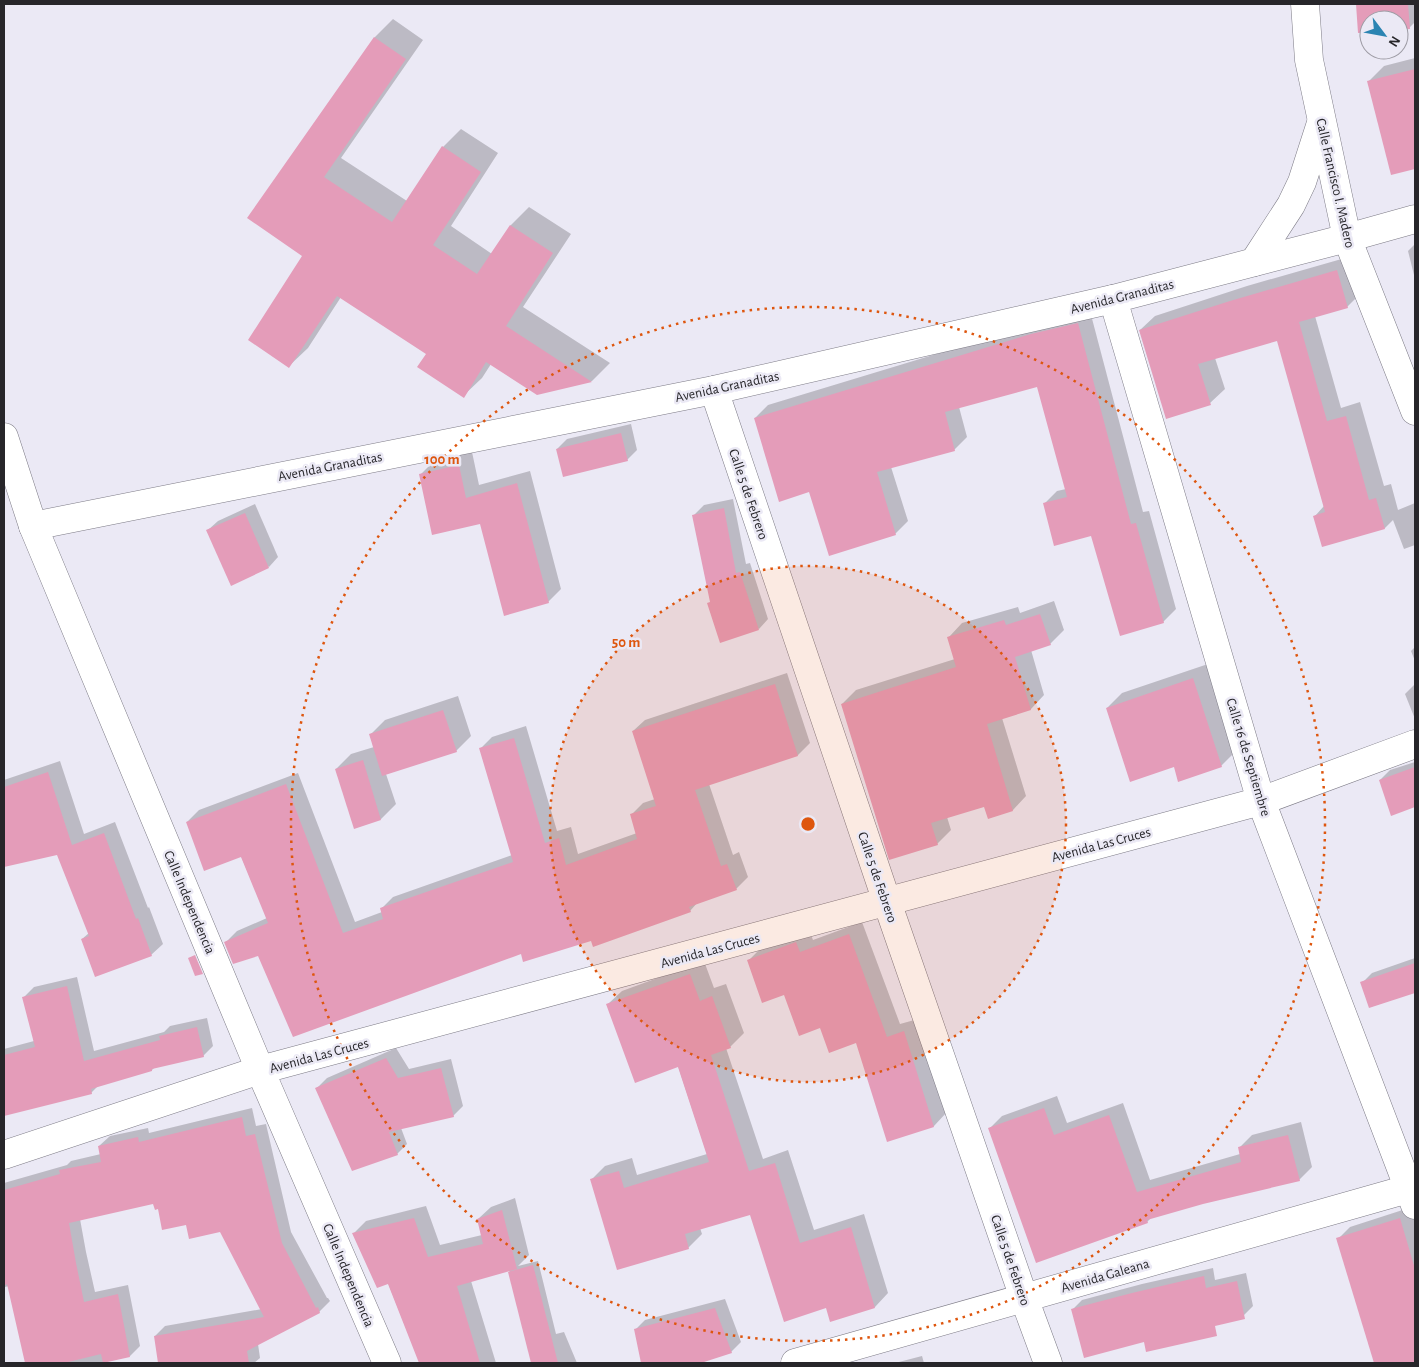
<svg xmlns="http://www.w3.org/2000/svg" width="1419" height="1367" viewBox="0 0 1419 1367" font-family="'Alegreya Sans',sans-serif">
<style>
.shadow{fill:#0003}
.building{fill:#e49cb9}
.lines{fill:none;stroke-linecap:round;stroke-linejoin:round}
.minor-casing{stroke:#7d7b86;stroke-width:29}
.tertiary-casing{stroke:#7d7b86;stroke-width:29}
.secondary-casing{stroke:#7d7b86;stroke-width:29}
.minor{stroke:#fff;stroke-width:28}
.tertiary{stroke:#fff;stroke-width:28}
.secondary{stroke:#fff;stroke-width:28}
.ring{fill:none;stroke:#de560e;stroke-width:2.5;stroke-dasharray:2.5 5}
.labels{text-anchor:middle;stroke-width:5;stroke-linejoin:round;paint-order:stroke}
.street-label{font-size:14px;fill:#27262a;stroke:#ebe9f5}
.centre{fill:#de560e;stroke:#ebe9f5;stroke-width:2.5}
.ring-label{font-size:15px;text-anchor:middle;font-weight:bold;fill:#de560e;stroke:#ebe9f5;stroke-width:5;stroke-linejoin:round;paint-order:stroke}
</style>
<rect width="100%" height="100%" fill="#ebe9f5"/>
<g class="shadow">
<polygon points="1357,4 1415,4 1415,22 1409,28 1399,29 1399,20 1369,20 1369,31 1359,32"/>
<polygon points="393,19 423,40 341,158 407,201 443,147 461,129 498,153 451,226 492,254 511,225 529,207 571,234 523,307 610,363 592,381 537,394 491,364 482,378 463,396 427,353 341,297 308,348 289,366 304,256 249,217 375,37"/>
<polygon points="1415,58 1415,167 1392,173 1369,81 1384,66"/>
<polygon points="1415,244 1415,279 1408,251"/>
<polygon points="1352,256 1362,292 1347,307 1315,316 1341,408 1360,402 1384,486 1391,484 1398,510 1415,503 1415,545 1404,549 1393,520 1385,528 1323,546 1315,516 1324,506 1278,339 1215,358 1225,389 1210,403 1140,330 1155,316 1247,286"/>
<polygon points="1090,311 1143,512 1149,511 1176,609 1163,622 1092,534 1044,504 1057,491 1066,489 1038,385 959,407 967,437 954,450 891,467 908,521 895,534 810,491 755,418 768,405 1045,321"/>
<polygon points="631,424 637,450 627,460 557,449 567,439"/>
<polygon points="472,452 479,485 530,471 561,589 548,602 481,523 420,475 434,461"/>
<polygon points="733,499 746,564 750,563 768,619 759,629 711,601 694,515 704,505"/>
<polygon points="255,504 278,557 269,567 208,530 218,521"/>
<polygon points="1054,601 1064,630 1050,644 1031,650 1044,695 1031,709 1002,718 1026,796 1013,810 989,818 985,806 947,817 951,830 937,844 842,704 856,690 955,659 949,637 962,623 1018,607 1020,613"/>
<polygon points="1415,647 1415,661 1411,651"/>
<polygon points="1208,664 1236,751 1221,766 1175,766 1107,708 1122,693"/>
<polygon points="787,673 810,743 798,755 709,784 733,855 739,852 748,877 736,889 698,902 690,911 592,940 522,953 259,954 225,943 237,931 267,918 241,856 187,822 199,810 298,773 355,922 382,912 381,909 393,897 512,855 480,749 492,737 526,726 557,831 571,827 578,854 637,833 631,815 643,803 655,799 633,731 645,720"/>
<polygon points="1415,684 1415,719 1405,694"/>
<polygon points="458,696 471,736 456,751 386,774 396,804 381,819 355,828 336,769 351,754 374,747 370,735 385,720"/>
<polygon points="60,761 84,834 115,822 148,908 149,907 163,944 151,955 82,939 89,933 58,853 4,866 4,780"/>
<polygon points="1415,762 1415,806 1392,814 1380,780 1390,770"/>
<polygon points="862,922 900,1024 918,1019 947,1112 934,1126 888,1140 857,1042 820,1027 749,960 762,947 809,930 813,940"/>
<polygon points="1415,958 1415,992 1370,1007 1362,983 1372,973"/>
<polygon points="704,961 714,988 726,984 744,1033 730,1047 726,1048 763,1159 788,1150 814,1230 864,1214 888,1293 875,1307 831,1320 827,1307 751,1213 700,1228 702,1234 688,1248 591,1180 605,1166 632,1158 637,1175 707,1154 678,1066 608,1004 622,991"/>
<polygon points="77,977 94,1051 164,1032 170,1026 207,1018 213,1046 203,1056 156,1066 152,1070 99,1085 91,1093 4,1114 4,1049 34,1041 24,997 34,987"/>
<polygon points="396,1048 409,1069 451,1059 463,1106 453,1116 401,1128 407,1144 397,1154 317,1088 327,1078"/>
<polygon points="1057,1096 1067,1123 1123,1103 1150,1180 1240,1154 1239,1148 1252,1135 1301,1122 1312,1167 1299,1180 1203,1203 1152,1217 1147,1222 989,1129 1002,1116"/>
<polygon points="252,1108 256,1126 266,1124 291,1232 327,1298 328,1298 330,1301 319,1312 258,1344 260,1358 254,1363 159,1363 155,1336 165,1326 262,1309 220,1230 187,1223 159,1207 154,1203 80,1219 86,1252 95,1292 128,1285 140,1346 130,1356 107,1361 107,1363 26,1363 9,1286 5,1287 4,1284 4,1183 67,1165 71,1161 101,1154 99,1146 110,1136 148,1128 149,1133"/>
<polygon points="515,1198 529,1255 518,1266 538,1261 556,1334 564,1332 577,1363 532,1363 509,1270 471,1281 496,1363 420,1363 388,1283 354,1233 366,1221 426,1206 440,1245 482,1235 478,1219 491,1207"/>
<polygon points="1415,1206 1415,1363 1375,1363 1338,1239 1350,1227"/>
<polygon points="1213,1268 1215,1280 1246,1273 1253,1306 1244,1315 1073,1309 1082,1300 1142,1284"/>
<polygon points="725,1299 741,1342 731,1352 697,1363 642,1363 635,1330 645,1320"/>
<polygon points="922,1356 924,1363 895,1363"/>
</g>
<g class="building">
<polygon points="1356,4 1408,4 1410,29 1399,30 1399,20 1369,20 1369,32 1358,33"/>
<polygon points="374,37 406,59 324,177 392,222 442,146 481,172 433,245 477,274 510,225 553,253 506,326 592,382 537,395 486,362 464,398 417,367 426,354 337,296 289,368 248,340 302,256 247,218"/>
<polygon points="1415,69 1415,169 1391,175 1367,81"/>
<polygon points="1337,270 1348,308 1299,322 1327,421 1346,416 1369,500 1376,498 1385,529 1322,547 1313,516 1325,512 1277,341 1198,364 1211,405 1166,419 1139,330 1230,301"/>
<polygon points="1078,323 1131,524 1136,523 1164,623 1120,636 1091,536 1054,546 1043,503 1067,497 1037,387 945,412 955,451 877,472 896,535 829,556 809,492 779,502 754,418 1031,334"/>
<polygon points="621,433 628,461 563,477 556,449"/>
<polygon points="459,465 466,498 517,483 549,603 504,616 480,524 432,535 419,474"/>
<polygon points="724,508 736,573 740,572 759,630 720,643 707,603 710,602 692,515"/>
<polygon points="245,513 269,568 231,586 206,530"/>
<polygon points="1040,614 1051,645 1015,657 1031,710 987,724 1013,811 988,819 984,807 931,823 938,845 889,860 841,704 956,667 947,637 1004,620 1006,625"/>
<polygon points="1193,678 1222,767 1178,782 1174,767 1130,782 1106,708"/>
<polygon points="775,684 798,756 695,790 721,866 727,864 737,890 689,907 691,912 593,947 591,941 523,962 521,954 513,957 293,1037 258,956 233,964 224,942 268,923 241,857 204,871 186,822 286,784 343,933 383,919 380,908 513,862 479,748 514,738 545,843 559,838 566,865 637,839 630,814 656,806 632,731"/>
<polygon points="443,710 457,752 382,776 369,734"/>
<polygon points="363,760 381,820 354,829 335,769"/>
<polygon points="1415,767 1415,807 1391,816 1379,780"/>
<polygon points="48,772 72,845 104,833 136,919 138,918 152,956 95,977 81,939 89,936 57,855 4,867 4,787"/>
<polygon points="849,934 887,1037 904,1031 934,1127 887,1142 856,1043 829,1053 820,1028 799,1036 784,995 762,1003 747,960 796,942 800,952"/>
<polygon points="195,955 203,974 195,976 188,958"/>
<polygon points="1415,963 1415,993 1369,1008 1360,982"/>
<polygon points="690,974 700,1001 712,996 731,1048 711,1055 749,1171 775,1163 800,1243 851,1227 875,1308 830,1322 826,1308 784,1322 750,1215 685,1234 689,1249 617,1270 590,1179 619,1171 624,1188 709,1162 678,1067 635,1083 606,1004"/>
<polygon points="67,986 84,1061 160,1040 159,1036 197,1027 204,1057 152,1069 152,1071 91,1089 92,1094 4,1116 4,1055 35,1047 22,997"/>
<polygon points="386,1058 398,1078 441,1068 454,1117 389,1132 398,1155 352,1171 315,1088"/>
<polygon points="1044,1108 1054,1135 1109,1115 1137,1192 1241,1162 1238,1147 1288,1135 1300,1181 1203,1204 1147,1220 1148,1223 1036,1263 988,1128"/>
<polygon points="242,1117 246,1136 255,1134 282,1243 316,1308 318,1307 320,1313 247,1351 249,1363 158,1363 154,1336 264,1317 220,1232 189,1239 186,1225 162,1230 158,1209 155,1210 153,1204 69,1223 76,1263 84,1302 118,1294 130,1357 103,1363 101,1354 64,1363 25,1363 7,1284 4,1286 4,1190 60,1174 59,1170 101,1162 98,1146 138,1137 139,1142"/>
<polygon points="502,1210 517,1269 457,1286 480,1363 419,1363 388,1284 377,1288 352,1233 414,1218 428,1257 483,1244 477,1219"/>
<polygon points="1400,1218 1415,1269 1415,1363 1374,1363 1336,1238"/>
<polygon points="533,1265 558,1363 531,1363 508,1272"/>
<polygon points="1204,1276 1206,1288 1237,1281 1245,1319 1215,1326 1217,1336 1146,1352 1144,1342 1084,1358 1071,1309 1132,1293"/>
<polygon points="715,1308 732,1353 701,1363 641,1363 634,1329"/>
</g>
<g class="lines">
<g class="minor-casing">
<g id="minor">
<polyline points="1347,238 1415,219"/>
<polyline points="714,390 887,902 1024,1298 1048,1363"/>
<polyline points="4,437 33,526 260,1070 387,1363"/>
<polyline points="33,526 714,390 1113,299"/>
<polyline points="4,1155 260,1070 1261,801 1415,744"/>
</g>
</g>
<g class="tertiary-casing">
<polyline id="tertiary" points="795,1363 1415,1187"/>
</g>
<g class="secondary-casing">
<g id="secondary">
<polyline points="1305,4 1309,60 1347,238 1415,411"/>
<polyline points="1347,238 1113,299 1261,801 1415,1205"/>
<polyline points="1254,262 1291,205 1302,182 1321,123"/>
</g>
</g>
<use href="#minor" class="minor"/>
<use href="#tertiary" class="tertiary"/>
<use href="#secondary" class="secondary"/>
</g>
<circle cx="808" cy="824" r="258" fill="#de560e" fill-opacity=".12"/>
<g class="ring">
<circle cx="808" cy="824" r="258"/>
<circle cx="808" cy="824" r="517"/>
</g>
<g class="labels">
<g class="street-label">
<text transform="translate(1336 183) rotate(77)" y="5">Calle Francisco I. Madero</text>
<text transform="translate(1122 296) rotate(-14)" y="5">Avenida Granaditas</text>
<text transform="translate(727 386) rotate(-12)" y="5">Avenida Granaditas</text>
<text transform="translate(330 466) rotate(-11)" y="5">Avenida Granaditas</text>
<text transform="translate(749 494) rotate(71)" y="5">Calle 5 de Febrero</text>
<text transform="translate(1249 757) rotate(73)" y="5">Calle 16 de Septiembre</text>
<text transform="translate(1101 844) rotate(-15)" y="5">Avenida Las Cruces</text>
<text transform="translate(878 877) rotate(71)" y="5">Calle 5 de Febrero</text>
<text transform="translate(190 902) rotate(67)" y="5">Calle Independencia</text>
<text transform="translate(710 950) rotate(-15)" y="5">Avenida Las Cruces</text>
<text transform="translate(319 1055) rotate(-15)" y="5">Avenida Las Cruces</text>
<text transform="translate(1011 1260) rotate(71)" y="5">Calle 5 de Febrero</text>
<text transform="translate(349 1275) rotate(67)" y="5">Calle Independencia</text>
<text transform="translate(1105 1275) rotate(-16)" y="5">Avenida Galeana</text>
</g>
</g>
<circle cx="808" cy="824" r="8" class="centre"/>
<g class="ring-label">
<text x="442" y="464">100 m</text>
<text x="626" y="647">50 m</text>
</g>
<rect width="1419" height="1367" fill="none" stroke="#27262a" stroke-width="10"/>
<g transform="translate(1384 35) rotate(122)"><circle r="24" fill="#ebe9f5" stroke="#9d9ba4"/>
<path d="M0-4L9 19L0 12L-9 19Z" fill="#2b84b2"/>
<text y="-8" font-size="14" font-weight="bold" text-anchor="middle" fill="#27262a">N</text>
</g>
</svg>
